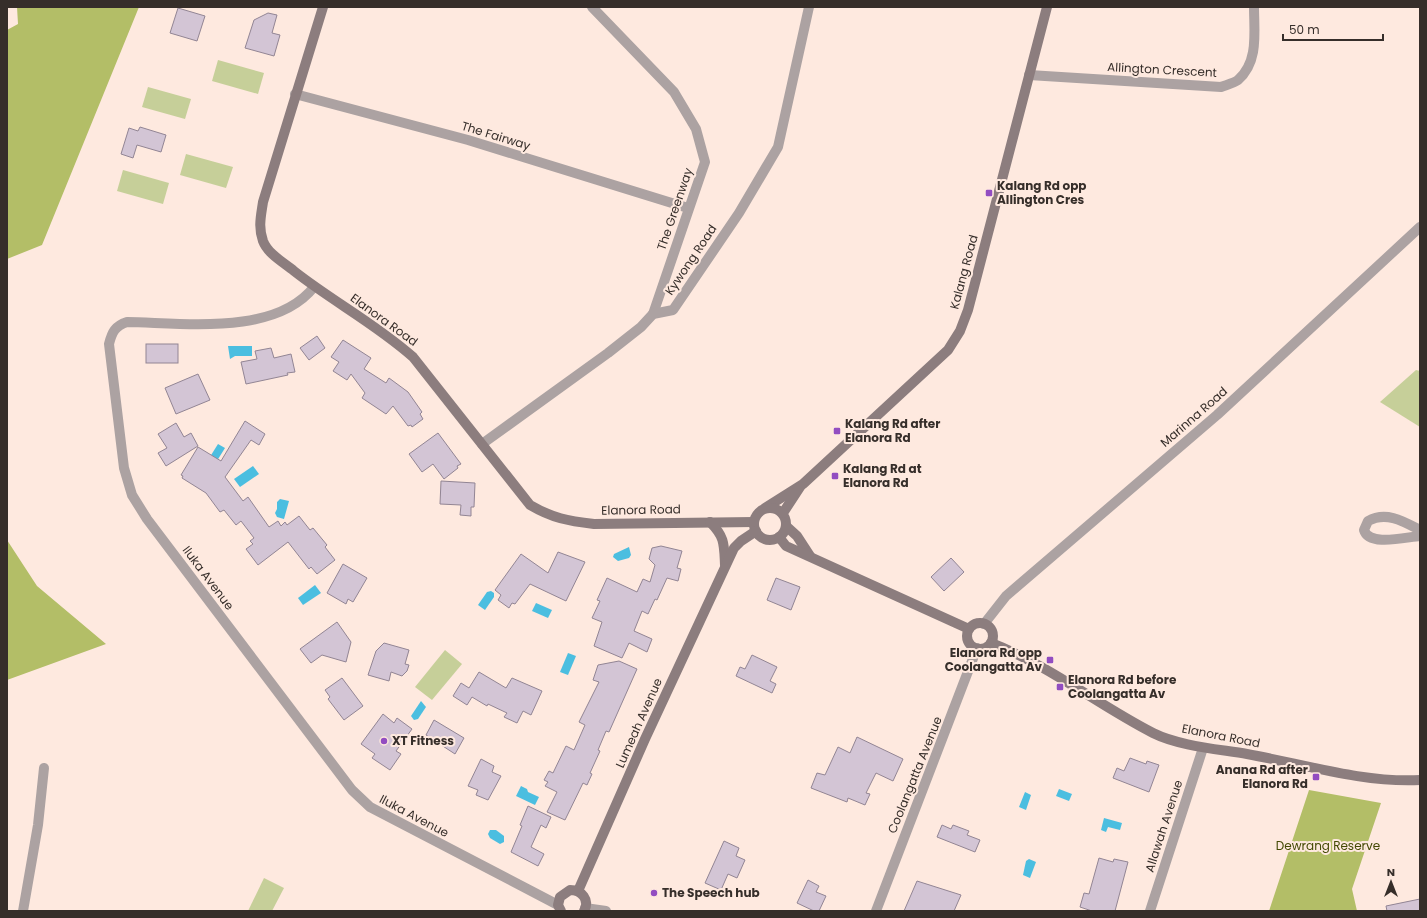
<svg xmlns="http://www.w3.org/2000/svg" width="1427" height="918" viewBox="0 0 1427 918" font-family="Poppins,sans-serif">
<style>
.green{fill:#c6cf99}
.forest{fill:#b3be67}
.water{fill:#4bbee0}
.building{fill:#d3c5d5;stroke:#928594}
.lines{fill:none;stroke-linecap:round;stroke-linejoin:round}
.street{stroke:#aca2a2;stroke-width:10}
.secondary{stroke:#8c7d7e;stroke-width:10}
.poi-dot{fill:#924dc1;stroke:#fee9df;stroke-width:1.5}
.labels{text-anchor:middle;stroke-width:4;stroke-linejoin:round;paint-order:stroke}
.street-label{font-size:12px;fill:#362e2a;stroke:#fee9df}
.poi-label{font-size:12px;font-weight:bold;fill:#362e2a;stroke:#fee9df;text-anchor:start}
.park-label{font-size:12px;fill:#444a05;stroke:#fee9df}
</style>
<rect width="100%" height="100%" fill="#fee9df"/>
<g class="green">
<polygon points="218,60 264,73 258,94 212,81"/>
<polygon points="148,87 191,99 185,119 142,107"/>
<polygon points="186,154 233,167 226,188 180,175"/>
<polygon points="123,170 169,183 163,204 117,191"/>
<polygon points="1416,370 1420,371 1420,427 1380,402"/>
<polygon points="445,650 462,664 432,700 415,687"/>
<polygon points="264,878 284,888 272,911 248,911"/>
</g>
<g class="forest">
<polygon points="17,7 139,7 42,245 7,259 7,30 18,24"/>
<polygon points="7,540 37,586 106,644 7,680"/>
<polygon points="1309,790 1381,803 1352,889 1357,911 1269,911"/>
</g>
<g class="water">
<polygon points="228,346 252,346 252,356 235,356 230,359"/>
<polygon points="218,444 225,448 215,464 208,460"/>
<polygon points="253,466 259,474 240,487 234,479"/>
<polygon points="280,499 289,501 284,519 277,517 275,513 277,509 277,502"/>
<polygon points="629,547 631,555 629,558 618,561 613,557 614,554"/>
<polygon points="315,585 321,593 303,605 298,598"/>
<polygon points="491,591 494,593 494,597 485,610 478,605 487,592"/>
<polygon points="536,603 552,610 548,618 532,611"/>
<polygon points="568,653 576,656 568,675 560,672"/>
<polygon points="421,701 426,707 418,719 414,720 411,716"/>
<polygon points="521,786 527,789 528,792 539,797 535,805 516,796"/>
<polygon points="1059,789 1072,794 1069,801 1056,796"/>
<polygon points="1025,792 1031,795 1026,810 1019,807"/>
<polygon points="1104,818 1122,823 1120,830 1108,827 1106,832 1101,830"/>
<polygon points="490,830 496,830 504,836 504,842 500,844 490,838 488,834"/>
<polygon points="1029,859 1036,862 1030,878 1023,875 1026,861"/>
</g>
<g class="building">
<polygon points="178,8 205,16 197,41 170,33"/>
<polygon points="268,13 277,15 272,33 280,35 274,56 245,48 254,20"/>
<polygon points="140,127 166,135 161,152 137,145 133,158 121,154 129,128 138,131"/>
<polygon points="317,336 325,348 309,360 300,348"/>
<polygon points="343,340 371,358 364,369 386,383 389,378 408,392 422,412 420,414 423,419 412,427 411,425 408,426 393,406 386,414 362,398 365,393 351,374 347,380 333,371 339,362 331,357"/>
<rect x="146" y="344" width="32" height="19"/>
<polygon points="271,348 274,358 291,354 295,372 287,373 288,375 246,384 241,362 257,359 255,351"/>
<polygon points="198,374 210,400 176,414 165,388"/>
<polygon points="245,421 265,434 259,445 251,440 225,477 243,501 248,497 269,527 278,521 281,526 285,522 287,525 299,516 310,530 313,528 327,545 325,547 335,560 317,574 311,567 309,569 288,542 258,565 246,549 253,544 250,541 254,538 241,521 236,525 224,510 220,512 206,493 182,478 183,476 181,475 198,447 221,461"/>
<polygon points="176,423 184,437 191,433 198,446 166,466 158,453 167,448 158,434"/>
<polygon points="438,433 461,464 457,466 458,468 444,479 433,464 422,472 409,454"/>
<polygon points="441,481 475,483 474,507 471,507 471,516 460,515 461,505 440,504"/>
<polygon points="661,546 682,551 677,568 681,569 678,581 667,578 657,600 655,599 648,614 642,611 634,631 652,639 647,652 629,643 622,658 594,646 602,622 592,618 600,601 597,600 607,578 637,592 643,579 650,582 655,565 649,559 652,548"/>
<polygon points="558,552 585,562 566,601 530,584 515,604 512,603 509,608 498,600 501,595 495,590 521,554 548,573"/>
<polygon points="951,558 964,572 944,591 931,577"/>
<polygon points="343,564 367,578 353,602 348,599 346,604 327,593"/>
<polygon points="776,578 800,587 791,610 767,600"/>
<polygon points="337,622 351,642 346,662 322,655 311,663 300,649"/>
<polygon points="384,643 409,650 405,664 409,665 407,671 402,676 391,672 389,681 368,675 376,651"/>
<polygon points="752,655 777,667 770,681 776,684 772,693 736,676 740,667 745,669"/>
<polygon points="619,661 637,669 609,732 606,731 598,750 600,751 590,773 592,774 587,785 583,783 565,820 547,812 557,792 545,786 548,782 544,780 549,771 553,773 566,746 574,750 585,725 579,722 599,682 593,680 598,665"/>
<polygon points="479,672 506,688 512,678 542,691 531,715 523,711 517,723 504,717 507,713 488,704 487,706 472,697 467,705 453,696 461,683 469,688"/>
<polygon points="342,678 363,706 344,720 328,699 330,697 325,690"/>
<polygon points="383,714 394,723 397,718 412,729 396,751 401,754 390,770 372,758 375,754 361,744"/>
<polygon points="434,720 464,738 455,754 426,735"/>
<polygon points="857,737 903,759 893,781 876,773 866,793 870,794 865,805 848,798 847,802 811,788 817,773 825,775 838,747 850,753"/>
<polygon points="1130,758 1146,764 1147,761 1159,765 1149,792 1113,778 1117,768 1124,771"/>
<polygon points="481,759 494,766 492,772 501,776 488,800 476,795 478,790 468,786"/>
<polygon points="528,806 551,817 546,828 541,825 531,847 544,854 538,866 511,852 522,826 520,825"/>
<polygon points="942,825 951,829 953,825 969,831 967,835 980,840 975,852 937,837"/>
<polygon points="724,841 739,848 736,856 745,860 737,878 728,874 721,890 705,883"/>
<polygon points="1099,858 1113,862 1114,859 1128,862 1115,911 1092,911 1080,907 1084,893 1089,894"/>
<polygon points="808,880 819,886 816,892 826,896 819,911 814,911 797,903"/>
<polygon points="917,881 961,895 954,911 904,911"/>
<polygon points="1420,899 1420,911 1387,911 1386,906"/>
</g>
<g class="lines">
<g class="street">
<polyline points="592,7 674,92 696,129 705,162 653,314"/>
<path d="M1029 75 1221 87C1226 85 1234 83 1238 80 1259 62 1254 32 1254 7"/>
<polyline points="295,94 468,140 688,208"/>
<path d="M314 287C275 336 184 323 127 322 115 326 112 332 109 344L124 468 132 495 147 519 352 790 370 807 558 905"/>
<polyline points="482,444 608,353 641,327 653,314 673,310 739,213 778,147 809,7"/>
<path d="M1420 530C1403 521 1386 511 1368 521L1364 530C1369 547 1406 537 1420 536"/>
<polyline points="984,624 1006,596 1217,415 1420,227"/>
<polyline points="585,908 606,911"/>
<polyline points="23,911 38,825 44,768"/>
<polyline points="876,911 977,648"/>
<polyline points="1150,911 1203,748"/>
</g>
<g class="secondary">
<path d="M323 7 263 202C261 216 258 227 263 241 268 254 283 262 294 271 332 301 376 324 413 357L530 505C552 518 568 521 594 524L754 522"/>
<polyline points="765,508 803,484 948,350 960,331 968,310 1047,7"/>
<circle cx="770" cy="524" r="16"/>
<polyline points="783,513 800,487"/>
<path d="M710 522C725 537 724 544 725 565"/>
<polyline points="786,526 797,536 810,556"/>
<polyline points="779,537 786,546 969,629"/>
<circle cx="980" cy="636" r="13"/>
<path d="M991 643C1049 665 1098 705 1153 733 1179 746 1218 749 1247 754 1303 764 1363 783 1420 780"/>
<polyline points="578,891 645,739 734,548 741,541 756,531"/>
<path d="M561 911 558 905 560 897 570 890C582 890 590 900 584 911"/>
</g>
</g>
<g class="poi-dot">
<rect x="985" y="189" width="8" height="8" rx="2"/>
<rect x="833" y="427" width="8" height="8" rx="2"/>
<rect x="831" y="472" width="8" height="8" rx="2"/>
<rect x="1046" y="656" width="8" height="8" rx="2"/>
<rect x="1056" y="683" width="8" height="8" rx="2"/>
<circle cx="384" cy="741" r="4"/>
<rect x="1312" y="773" width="8" height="8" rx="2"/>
<circle cx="654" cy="893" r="4"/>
</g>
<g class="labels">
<g class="street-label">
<text transform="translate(1162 70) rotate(3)" y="4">Allington Crescent</text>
<text transform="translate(496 136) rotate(17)" y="4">The Fairway</text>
<text transform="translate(675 209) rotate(-71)" y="4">The Greenway</text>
<text transform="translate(691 260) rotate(-56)" y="4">Kywong Road</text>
<text transform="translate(964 272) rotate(-75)" y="4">Kalang Road</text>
<text transform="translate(384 320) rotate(36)" y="4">Elanora Road</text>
<text transform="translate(1194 417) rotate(-41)" y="4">Marinna Road</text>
<text transform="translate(641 510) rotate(-1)" y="4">Elanora Road</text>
<text transform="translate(208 578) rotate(53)" y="4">Iluka Avenue</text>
<text transform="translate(639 723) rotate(-66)" y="4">Lumeah Avenue</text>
<text transform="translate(1221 736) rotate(11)" y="4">Elanora Road</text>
<text transform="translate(915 775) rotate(-68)" y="4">Coolangatta Avenue</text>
<text transform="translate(414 816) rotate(28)" y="4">Iluka Avenue</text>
<text transform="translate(1164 826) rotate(-72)" y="4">Allawah Avenue</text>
</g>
<g class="poi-label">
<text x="997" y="190">Kalang Rd opp<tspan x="997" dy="14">Allington Cres</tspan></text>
<text x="845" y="428">Kalang Rd after<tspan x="845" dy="14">Elanora Rd</tspan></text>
<text x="843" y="473">Kalang Rd at<tspan x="843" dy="14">Elanora Rd</tspan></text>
<text x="1042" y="657" text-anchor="end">Elanora Rd opp<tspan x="1042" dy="14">Coolangatta Av</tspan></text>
<text x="1068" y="684">Elanora Rd before<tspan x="1068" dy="14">Coolangatta Av</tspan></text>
<text x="392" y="745">XT Fitness</text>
<text x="1308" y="774" text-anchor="end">Anana Rd after<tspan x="1308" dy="14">Elanora Rd</tspan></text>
<text x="662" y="897">The Speech hub</text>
</g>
<g class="park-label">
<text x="1328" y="850">Dewrang Reserve</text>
</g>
</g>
<rect width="1427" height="918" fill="none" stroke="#362e2a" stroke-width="16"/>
<g transform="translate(1391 882)" stroke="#fee9df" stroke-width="3" paint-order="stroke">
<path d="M0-3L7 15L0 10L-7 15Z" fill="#362e2a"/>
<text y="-6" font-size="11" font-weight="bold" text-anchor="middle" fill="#362e2a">N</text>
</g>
<path d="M1283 34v6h100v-6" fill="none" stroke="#362e2a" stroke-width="2"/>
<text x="1289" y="34" font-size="12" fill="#362e2a" stroke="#fee9df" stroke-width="3" paint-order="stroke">50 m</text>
</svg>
